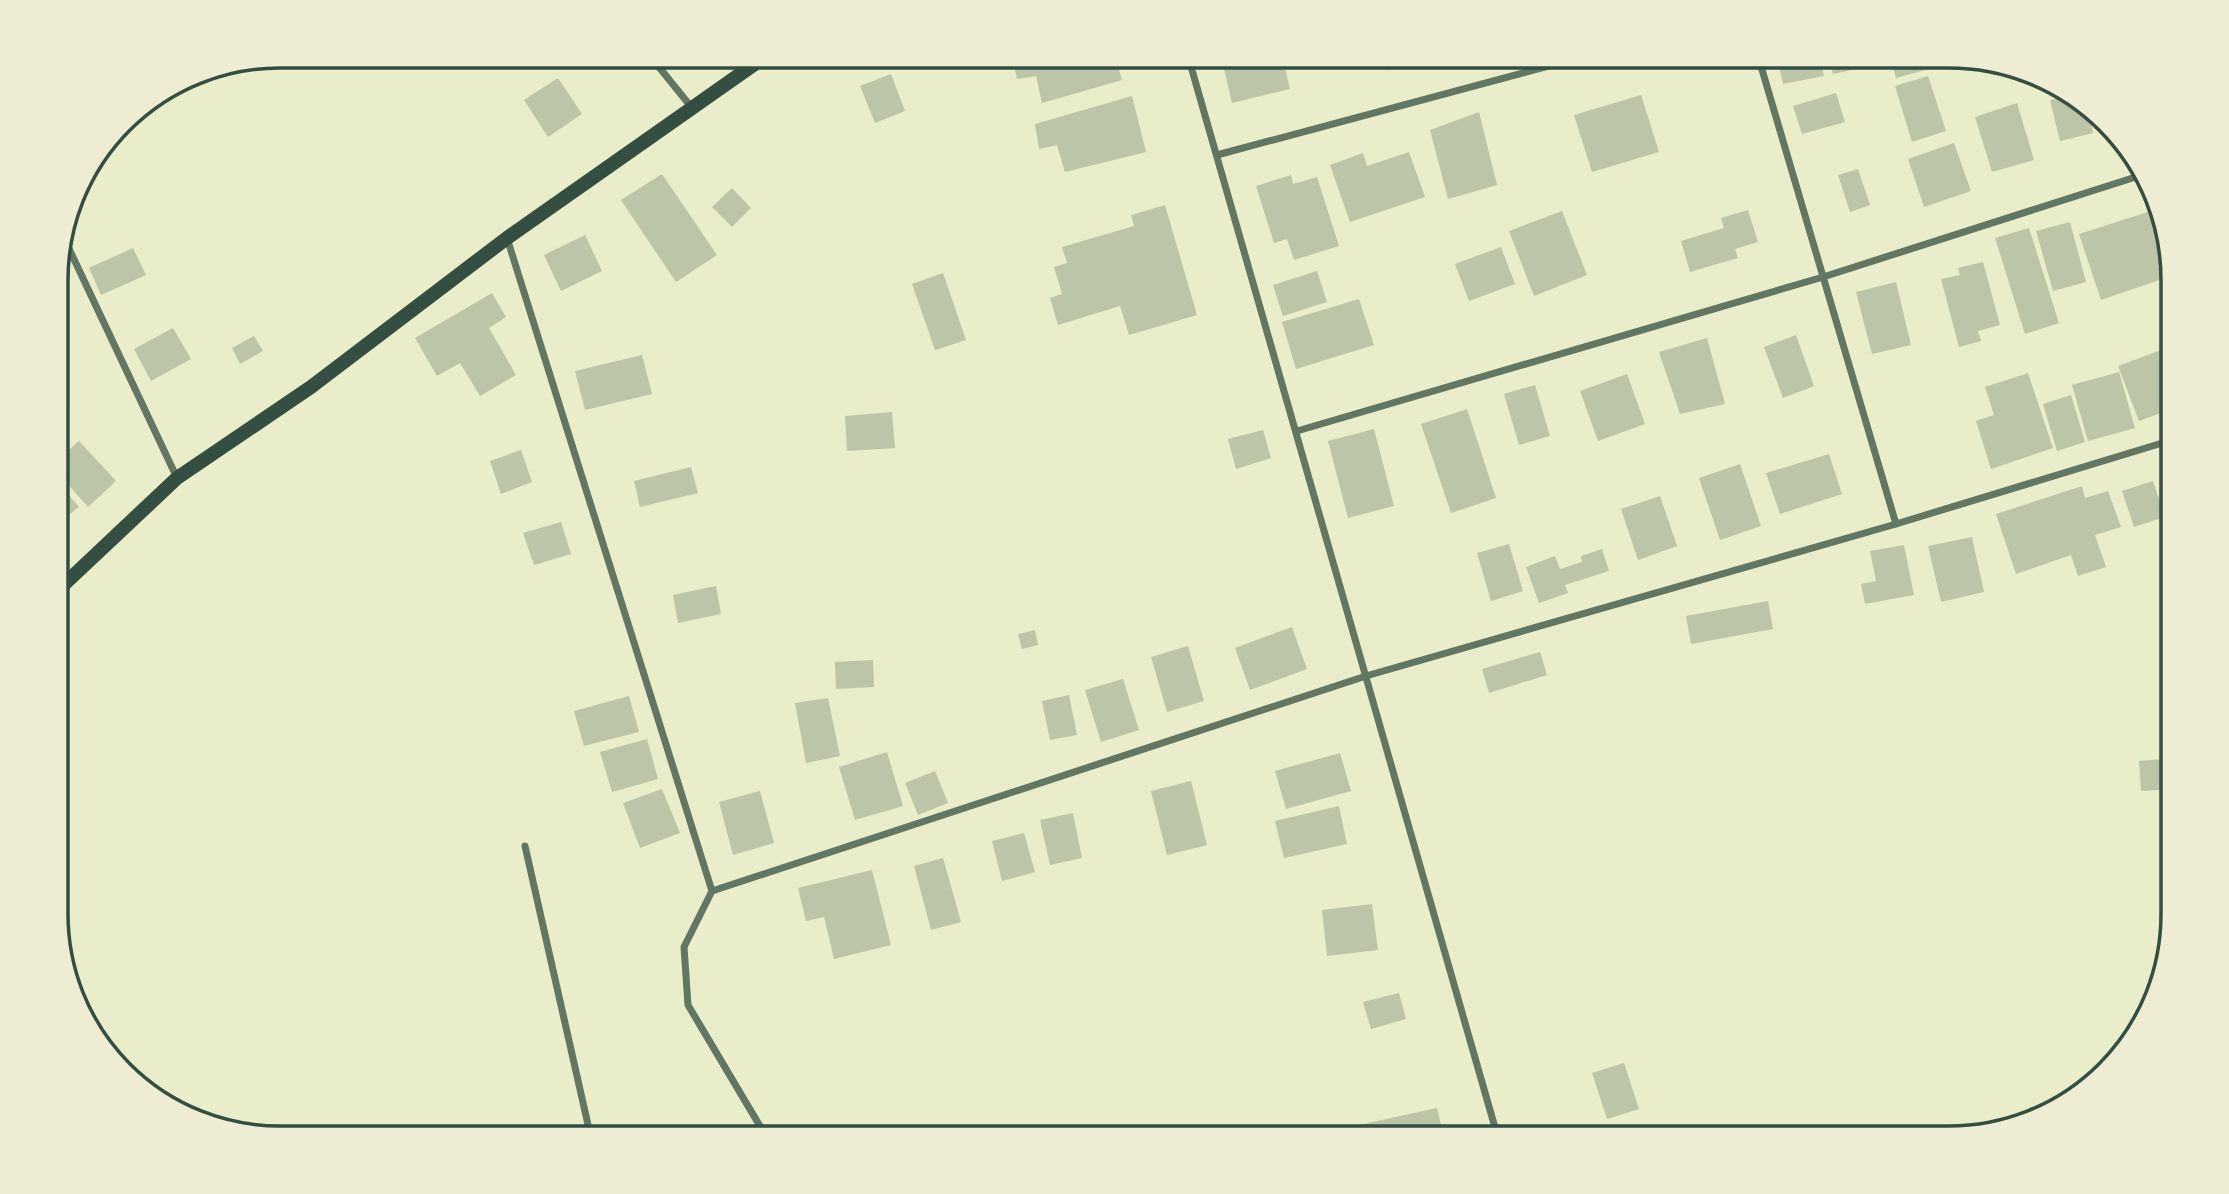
<svg xmlns="http://www.w3.org/2000/svg" width="2229" height="1194" viewBox="0 0 2229 1194" font-family="Jost,sans-serif">
<style>
.building{fill:#bcc5a7}
.lines{fill:none;stroke-linecap:round;stroke-linejoin:round}
.minor{stroke:#617663;stroke-width:7}
.secondary{stroke:#344e41;stroke-width:14}
.rim{fill:none;stroke:#344e41;stroke-width:3.5}
</style>
<rect width="100%" height="100%" fill="#e9edc9"/>
<g class="building">
<polygon points="1012,56 1115,56 1122,80 1042,103 1036,76 1017,79"/>
<polygon points="1221,56 1282,56 1290,89 1232,103"/>
<polygon points="1383,56 1430,56 1430,57 1387,70"/>
<polygon points="1777,56 1819,56 1824,76 1783,84"/>
<polygon points="1828,56 1858,56 1861,68 1833,74"/>
<polygon points="1890,56 1937,56 1940,66 1896,78"/>
<polygon points="891,74 905,111 875,123 860,86"/>
<polygon points="1928,76 1946,131 1912,142 1895,86"/>
<polygon points="558,78 582,114 548,137 524,100"/>
<polygon points="1836,93 1845,122 1802,134 1793,106"/>
<polygon points="1641,95 1659,152 1592,172 1574,115"/>
<polygon points="1132,96 1146,152 1065,172 1057,145 1039,149 1035,124"/>
<polygon points="2068,96 2089,114 2093,133 2060,141 2050,100"/>
<polygon points="2017,103 2034,160 1992,172 1975,117"/>
<polygon points="1479,112 1497,185 1448,199 1430,130"/>
<polygon points="1954,143 1971,191 1924,207 1908,159"/>
<polygon points="1409,152 1425,197 1350,222 1330,165 1363,153 1367,166"/>
<polygon points="1858,169 1870,205 1850,212 1838,175"/>
<polygon points="662,174 717,255 676,282 621,200"/>
<polygon points="1291,175 1293,184 1317,177 1339,246 1294,260 1287,239 1274,243 1256,186"/>
<polygon points="732,188 751,208 732,227 712,207"/>
<polygon points="1165,205 1197,315 1129,335 1120,306 1058,325 1050,298 1062,294 1054,267 1067,263 1062,247 1134,226 1131,215"/>
<polygon points="1748,210 1758,242 1735,249 1738,258 1690,272 1681,241 1724,228 1721,218"/>
<polygon points="1562,211 1587,275 1534,296 1509,231"/>
<polygon points="2151,211 2171,276 2101,300 2079,234"/>
<polygon points="2070,222 2086,282 2053,291 2036,231"/>
<polygon points="2029,228 2059,323 2025,334 1995,238"/>
<polygon points="585,235 602,271 561,291 544,255"/>
<polygon points="1501,247 1515,284 1469,301 1455,264"/>
<polygon points="133,248 146,275 101,295 89,268"/>
<polygon points="1983,262 2000,325 1978,331 1981,341 1959,347 1941,279 1960,275 1958,268"/>
<polygon points="1317,271 1327,302 1283,316 1273,285"/>
<polygon points="943,273 966,340 935,350 912,284"/>
<polygon points="1896,282 1911,345 1872,354 1856,292"/>
<polygon points="492,293 506,317 489,328 516,375 480,396 460,363 437,376 415,338"/>
<polygon points="1359,299 1374,345 1296,369 1282,322"/>
<polygon points="173,328 191,359 151,381 134,349"/>
<polygon points="1796,335 1814,386 1783,398 1764,347"/>
<polygon points="254,336 263,351 240,364 232,348"/>
<polygon points="1707,338 1725,404 1680,414 1659,352"/>
<polygon points="2161,350 2171,376 2172,409 2139,421 2118,366"/>
<polygon points="642,355 652,394 585,410 575,371"/>
<polygon points="2119,372 2135,428 2088,441 2072,385"/>
<polygon points="2028,373 2053,448 1991,469 1976,421 1994,415 1985,387"/>
<polygon points="1627,374 1645,424 1598,441 1580,391"/>
<polygon points="1535,385 1550,436 1519,445 1504,394"/>
<polygon points="2071,395 2085,442 2057,451 2043,404"/>
<polygon points="1467,409 1496,498 1451,513 1421,424"/>
<polygon points="892,412 895,448 847,451 845,416"/>
<polygon points="1374,429 1394,506 1348,518 1328,441"/>
<polygon points="1263,430 1271,458 1236,469 1228,439"/>
<polygon points="79,441 116,481 88,507 57,472 57,461"/>
<polygon points="521,450 532,482 501,494 490,461"/>
<polygon points="1829,454 1842,494 1780,514 1766,473"/>
<polygon points="1740,464 1761,526 1720,540 1699,478"/>
<polygon points="691,467 698,493 640,507 634,481"/>
<polygon points="57,481 79,507 62,520 57,515"/>
<polygon points="2153,481 2165,517 2134,527 2122,491"/>
<polygon points="2082,486 2085,498 2108,491 2121,527 2095,535 2106,567 2078,576 2071,555 2016,574 1996,514"/>
<polygon points="1660,496 1677,546 1638,560 1621,509"/>
<polygon points="561,522 571,554 534,565 523,533"/>
<polygon points="1972,537 1984,592 1941,602 1928,546"/>
<polygon points="1509,544 1523,591 1491,601 1477,553"/>
<polygon points="1904,545 1914,595 1865,604 1861,584 1876,581 1870,551"/>
<polygon points="1602,549 1609,571 1565,585 1568,593 1539,603 1526,567 1555,556 1560,569 1582,562 1581,556"/>
<polygon points="716,586 721,614 678,623 673,595"/>
<polygon points="1768,601 1773,629 1691,644 1686,616"/>
<polygon points="1292,627 1307,669 1250,690 1235,648"/>
<polygon points="1035,630 1038,645 1022,649 1018,634"/>
<polygon points="1188,646 1204,701 1167,712 1151,657"/>
<polygon points="1540,652 1547,675 1489,693 1482,669"/>
<polygon points="873,660 874,687 836,689 835,662"/>
<polygon points="1123,679 1139,730 1101,742 1085,690"/>
<polygon points="1069,695 1077,735 1050,740 1042,701"/>
<polygon points="629,696 639,732 584,746 574,711"/>
<polygon points="828,698 840,756 806,763 795,703"/>
<polygon points="647,739 658,779 612,792 600,752"/>
<polygon points="887,752 903,806 855,820 839,767"/>
<polygon points="1340,753 1351,791 1286,809 1275,771"/>
<polygon points="2173,758 2173,789 2141,791 2139,761"/>
<polygon points="935,771 948,803 918,815 905,783"/>
<polygon points="1191,781 1207,845 1167,855 1151,791"/>
<polygon points="662,789 680,833 640,848 623,803"/>
<polygon points="760,791 774,843 733,855 719,802"/>
<polygon points="2173,801 2173,828 2168,829 2163,803"/>
<polygon points="1339,806 1347,844 1284,858 1275,821"/>
<polygon points="1073,813 1082,858 1050,865 1040,820"/>
<polygon points="1024,833 1035,872 1002,881 992,841"/>
<polygon points="943,858 961,922 931,930 914,866"/>
<polygon points="872,870 891,945 834,959 824,917 806,921 798,888"/>
<polygon points="1372,904 1378,950 1327,956 1322,910"/>
<polygon points="1399,993 1406,1019 1371,1029 1363,1002"/>
<polygon points="1624,1063 1639,1109 1607,1119 1592,1073"/>
<polygon points="1437,1108 1444,1138 1357,1138 1354,1126"/>
</g>
<g class="lines">
<g class="minor">
<polyline points="650,56 692,108"/>
<polyline points="1188,56 1498,1138"/>
<polyline points="1758,56 1896,524"/>
<polyline points="1217,155 1586,56"/>
<polyline points="64,238 177,478"/>
<polyline points="507,238 712,891"/>
<polyline points="1297,431 1823,277 2142,175"/>
<polyline points="525,846 591,1138"/>
<polyline points="767,1138 688,1005 684,947 712,891 1366,676 1896,524 2172,440"/>
</g>
<polyline class="secondary" points="57,591 177,478 311,387 507,238 766,56"/>
</g>
<path d="M0 0H2229V1194H0ZM280 68H1949A212 212 0 0 1 2161 280V914A212 212 0 0 1 1949 1126H280A212 212 0 0 1 68 914V280A212 212 0 0 1 280 68Z" fill="#eeecd3" fill-rule="evenodd"/>
<path class="rim" d="M280 68H1949A212 212 0 0 1 2161 280V914A212 212 0 0 1 1949 1126H280A212 212 0 0 1 68 914V280A212 212 0 0 1 280 68Z"/>
</svg>
